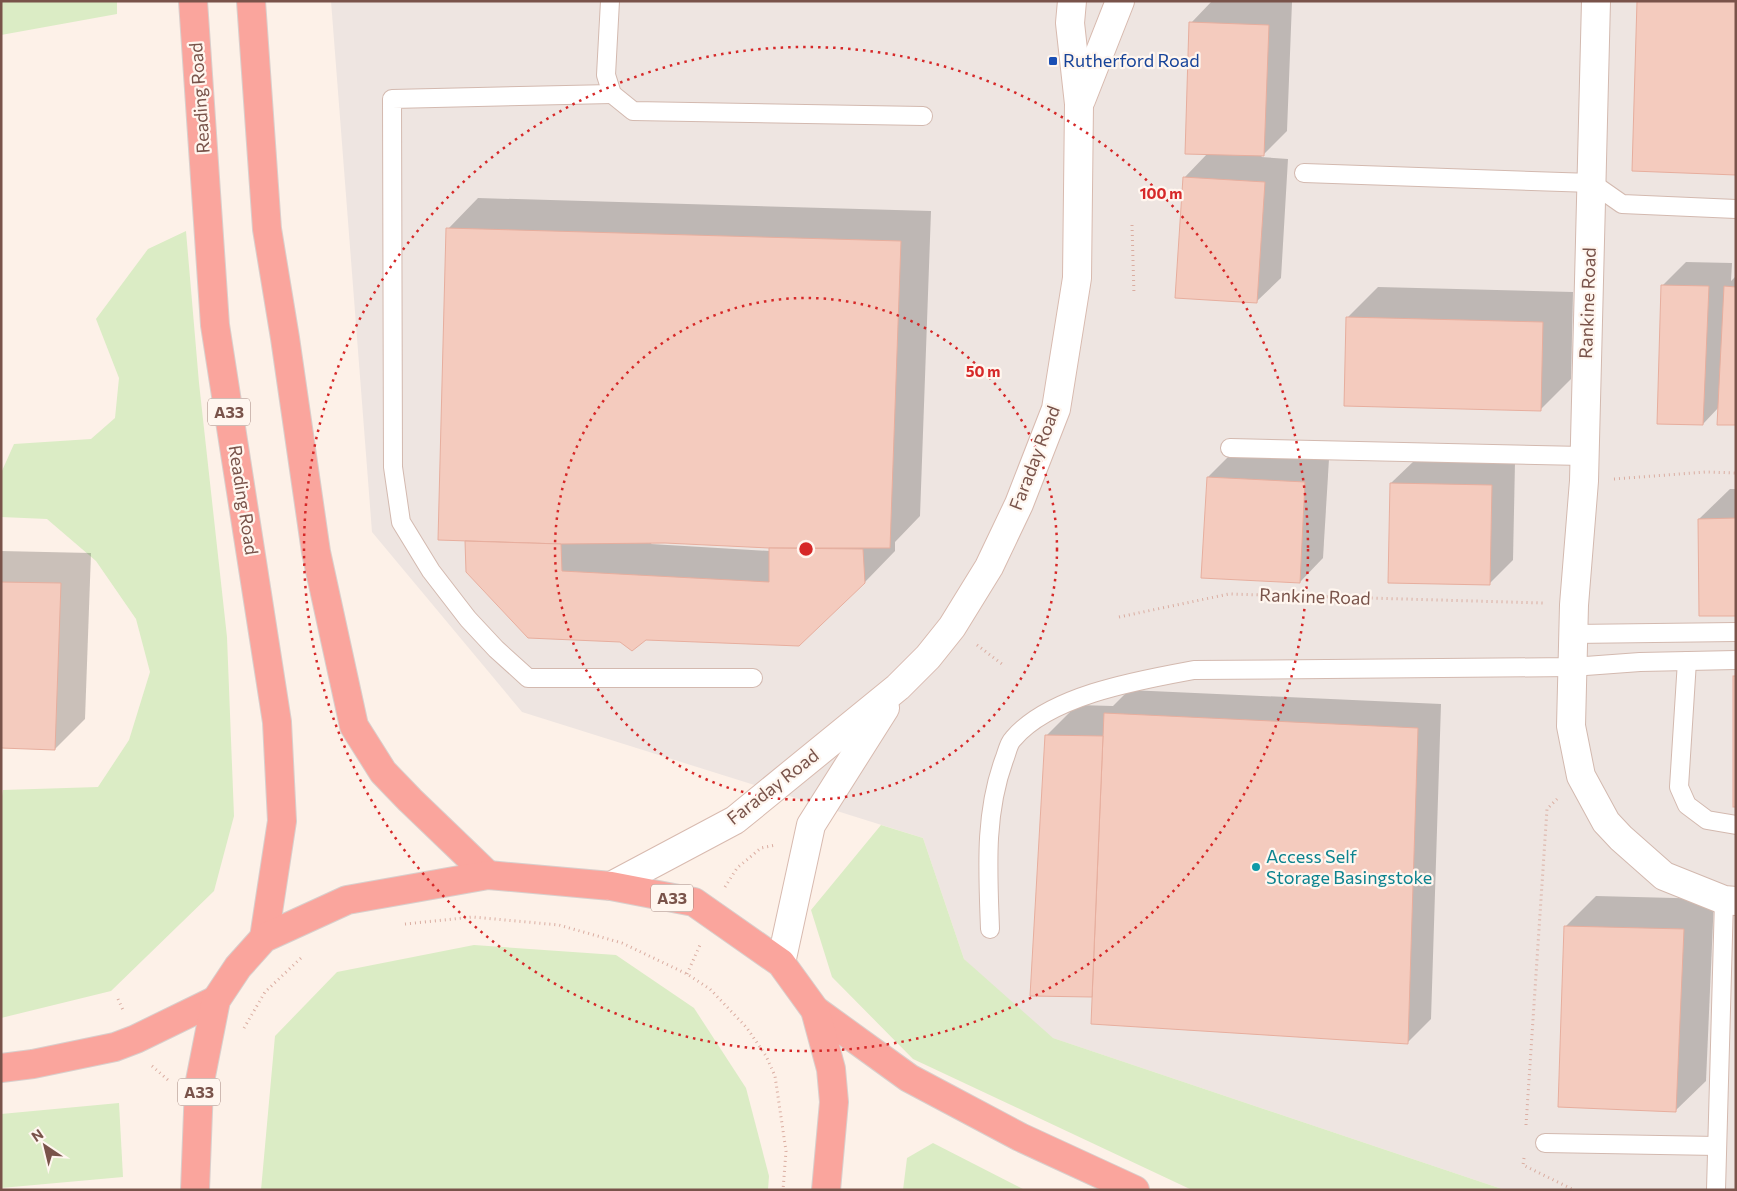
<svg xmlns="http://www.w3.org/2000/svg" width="1737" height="1191" viewBox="0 0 1737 1191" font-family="Commissioner,sans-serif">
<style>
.industrial{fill:#eee5e1}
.green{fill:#dbecc5}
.shadow{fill:#0003;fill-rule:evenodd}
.building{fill:#f4cbbe;stroke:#e7ae9e}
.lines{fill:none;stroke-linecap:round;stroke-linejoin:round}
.lane-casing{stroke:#d3b9af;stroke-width:20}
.street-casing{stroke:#d3b9af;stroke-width:30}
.secondary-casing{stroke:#d8baaf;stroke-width:30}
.highway-casing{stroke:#d9cfcc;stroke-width:30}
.path{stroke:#daada1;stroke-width:3;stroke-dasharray:1 4;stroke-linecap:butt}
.lane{stroke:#fff;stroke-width:18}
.street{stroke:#fff;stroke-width:28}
.secondary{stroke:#fff;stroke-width:28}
.highway{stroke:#faa59d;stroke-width:28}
.ring{fill:none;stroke:#d62828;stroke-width:2.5;stroke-dasharray:2.5 5}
.transit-dot{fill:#1a4fb4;stroke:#fff6ef;stroke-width:2}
.culture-dot{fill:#0f9aa8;stroke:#fff6ef;stroke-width:2}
.labels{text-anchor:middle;stroke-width:4.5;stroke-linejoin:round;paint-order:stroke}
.shield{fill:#fff6ef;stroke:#a1847c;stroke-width:1}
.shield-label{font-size:16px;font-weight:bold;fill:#79534a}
.transit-label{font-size:18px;fill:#164399;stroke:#fff6ef;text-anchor:start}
.street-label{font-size:18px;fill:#79534a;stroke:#fff6ef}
.culture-label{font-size:18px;fill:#0d838f;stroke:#fff6ef;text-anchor:start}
.centre{fill:#d62828;stroke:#fff6ef;stroke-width:2.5}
.ring-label{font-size:15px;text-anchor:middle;font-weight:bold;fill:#d62828;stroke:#fff6ef;stroke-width:4.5;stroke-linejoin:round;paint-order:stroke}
</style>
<rect width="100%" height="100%" fill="#fdf1e8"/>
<polygon class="industrial" points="331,1 1736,1 1736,1190 1505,1190 1035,1032 964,959 923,838 522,712 372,532"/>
<g class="green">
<polygon points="1,1 117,1 117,14 1,35"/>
<polygon points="186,231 199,383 227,637 234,816 214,891 111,991 1,1018 1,802 3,790 98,787 129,740 150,672 136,619 96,561 47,519 1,517 1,473 14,444 91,439 115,418 119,378 96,319 148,249"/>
<polygon points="881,825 923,838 964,959 1053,1038 1505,1190 1192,1190 913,1059 832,977 811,910"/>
<polygon points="474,945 616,955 694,1008 746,1088 769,1176 768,1190 261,1190 275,1036 337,972"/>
<polygon points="119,1103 123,1177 1,1188 1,1114"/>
<polygon points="933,1143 1025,1190 903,1190 907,1158"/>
</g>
<g class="shadow">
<polygon points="1212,1 1292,2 1287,131 1261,157 1288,159 1281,278 1257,301 1184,178 1208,153 1191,23"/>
<path d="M478 198 931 211 920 516 895 542V551L865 582 646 639 620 640 467 572 448 229ZM652 542 770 547V551L651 544Z"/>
<polygon points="1686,262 1732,263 1731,281 1736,276 1736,424 1719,407 1703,424 1662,286"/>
<polygon points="1378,287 1573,292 1571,379 1540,410 1348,317"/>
<polygon points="1231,454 1329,459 1323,558 1300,582 1208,477"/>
<polygon points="1415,460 1515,462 1513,560 1489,584 1391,483"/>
<polygon points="1730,489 1736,489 1736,615 1699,519"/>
<polygon points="1,551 91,553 85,719 55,749 1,747"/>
<polygon points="1129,690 1441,704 1431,1019 1407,1043 1094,994 1092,996 1046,736 1077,705 1113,706"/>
<polygon points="1596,896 1714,899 1706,1081 1675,1111 1565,927"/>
</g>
<g class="building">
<polygon points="1637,1 1736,1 1736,175 1632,171"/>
<polygon points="1189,22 1269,25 1264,156 1185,154"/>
<polygon points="1183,177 1265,182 1257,303 1175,298"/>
<polygon points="446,228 901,241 890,548 769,548 665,543 561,544 438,540"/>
<polygon points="1661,285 1709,286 1703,425 1657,424"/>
<polygon points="1724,286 1736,287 1736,425 1717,425"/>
<polygon points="1346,317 1543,322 1541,411 1344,406"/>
<polygon points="1207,477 1305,482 1300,583 1201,578"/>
<polygon points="1390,483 1492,485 1490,585 1388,583"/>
<polygon points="1736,518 1736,616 1699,616 1698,519"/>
<polygon points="465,541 561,544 562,571 769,582 769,548 863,549 865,583 799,646 646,640 632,651 620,642 528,638 466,572"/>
<polygon points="1,582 61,583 55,750 1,748"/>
<rect x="1733" y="676" width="3" height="131"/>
<polygon points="1104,713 1418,728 1408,1044 1091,1024"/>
<polygon points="1045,735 1103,736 1092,997 1030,996"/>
<polygon points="1564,926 1684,929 1676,1112 1558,1107"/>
</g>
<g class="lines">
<g class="lane-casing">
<g id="lane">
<polyline points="610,1 606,75 612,94 633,111 923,116"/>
<polyline points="612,94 392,99 393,467 401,522 431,571 468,619 496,649 528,678 753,678"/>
<polyline points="1304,173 1592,183 1622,204 1736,209"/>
<polyline points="1230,448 1583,456"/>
<polyline points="1573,634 1736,632"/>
<polyline points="1687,661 1679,787 1687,805 1707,820 1736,825"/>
<path d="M990 929C988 871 984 815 1004 760 1007 753 1008 744 1013 739 1050 695 1140 680 1194 670L1572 667 1640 662 1736 660"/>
<polyline points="1545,1143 1717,1146"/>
<polyline points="1716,1190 1724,900"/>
</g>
</g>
<g class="street-casing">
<polyline id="street" points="1596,1 1584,481 1574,605 1571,726 1581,776 1606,822 1621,838 1664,876 1724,900 1736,901"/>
</g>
<g class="secondary-casing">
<g id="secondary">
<polyline points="1081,100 1120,1"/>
<polyline points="611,886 735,820 898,687 928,657 952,627 989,567 1019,504 1056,409 1077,278 1079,104 1070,23 1072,1"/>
<polyline points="781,963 811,825 885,708"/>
</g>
</g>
<g class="highway-casing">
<g id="highway">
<polyline points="193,1 215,325 277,722 282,821 264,938"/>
<polyline points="251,1 267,229 285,338 316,552 354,726 383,772 410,800 488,875"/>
<polyline points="815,1010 909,1078 1020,1137 1135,1190"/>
<polyline points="1,1068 33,1064 115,1047 136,1039 216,1000"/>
<polyline points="195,1190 199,1086 216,1000 238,967 264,938 347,900 488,875 611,886 694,902 781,963 815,1010 831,1069 834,1102 826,1190"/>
</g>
</g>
<g class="path">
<polyline points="1132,225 1134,295"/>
<polyline points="1614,479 1706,472 1736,473"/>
<polyline points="1119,617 1229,594 1543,603"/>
<polyline points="977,645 1002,664"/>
<polyline points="725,887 737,868 761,848 776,845"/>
<polyline points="405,924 473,917 559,925 622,943 687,974 710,989 747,1028 766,1056 775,1076 786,1151 783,1190"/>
<polyline points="687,974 700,945"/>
<polyline points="118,999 123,1010"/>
<polyline points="244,1028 265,992 301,958"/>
<polyline points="152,1066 168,1080"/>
<polyline points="1526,1125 1547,809 1557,799"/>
<polyline points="1524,1158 1523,1165 1574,1190"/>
</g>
<use href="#lane" class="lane"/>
<use href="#street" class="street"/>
<use href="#secondary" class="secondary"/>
<use href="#highway" class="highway"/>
</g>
<g class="ring">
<circle cx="806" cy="549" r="251"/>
<circle cx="806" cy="549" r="502"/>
</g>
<rect class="transit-dot" x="1048" y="56" width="10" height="10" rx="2.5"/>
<circle class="culture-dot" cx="1256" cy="867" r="5"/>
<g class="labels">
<g class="shield">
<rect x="208" y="398.5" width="42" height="27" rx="4"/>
<rect x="651" y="884.5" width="42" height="27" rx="4"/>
<rect x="178" y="1078.5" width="42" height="27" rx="4"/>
</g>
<g class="shield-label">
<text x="229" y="418">A33</text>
<text x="672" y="904">A33</text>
<text x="199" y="1098">A33</text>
</g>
<g class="transit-label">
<text x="1063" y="67">Rutherford Road</text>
</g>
<g class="street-label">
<text transform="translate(200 98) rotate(-94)" y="6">Reading Road</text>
<text transform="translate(1588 303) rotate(-88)" y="6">Rankine Road</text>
<text transform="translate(1035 458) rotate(-69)" y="6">Faraday Road</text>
<text transform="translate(243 500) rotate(81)" y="6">Reading Road</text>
<text transform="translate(1315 597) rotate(2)" y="6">Rankine Road</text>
<text transform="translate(773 787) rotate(-38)" y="6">Faraday Road</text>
</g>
<g class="culture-label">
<text x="1266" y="863">Access Self<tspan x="1266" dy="21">Storage Basingstoke</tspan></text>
</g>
</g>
<circle cx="806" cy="549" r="8" class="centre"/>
<g class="ring-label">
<text x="1161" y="199">100 m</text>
<text x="983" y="377">50 m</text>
</g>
<rect width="1737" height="1191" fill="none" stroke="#79534a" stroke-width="5"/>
<g transform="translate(45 1146) rotate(325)" stroke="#fff6ef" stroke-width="4" paint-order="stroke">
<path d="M0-4L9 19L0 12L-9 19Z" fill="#79534a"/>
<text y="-8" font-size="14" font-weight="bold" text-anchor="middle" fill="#79534a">N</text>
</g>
</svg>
